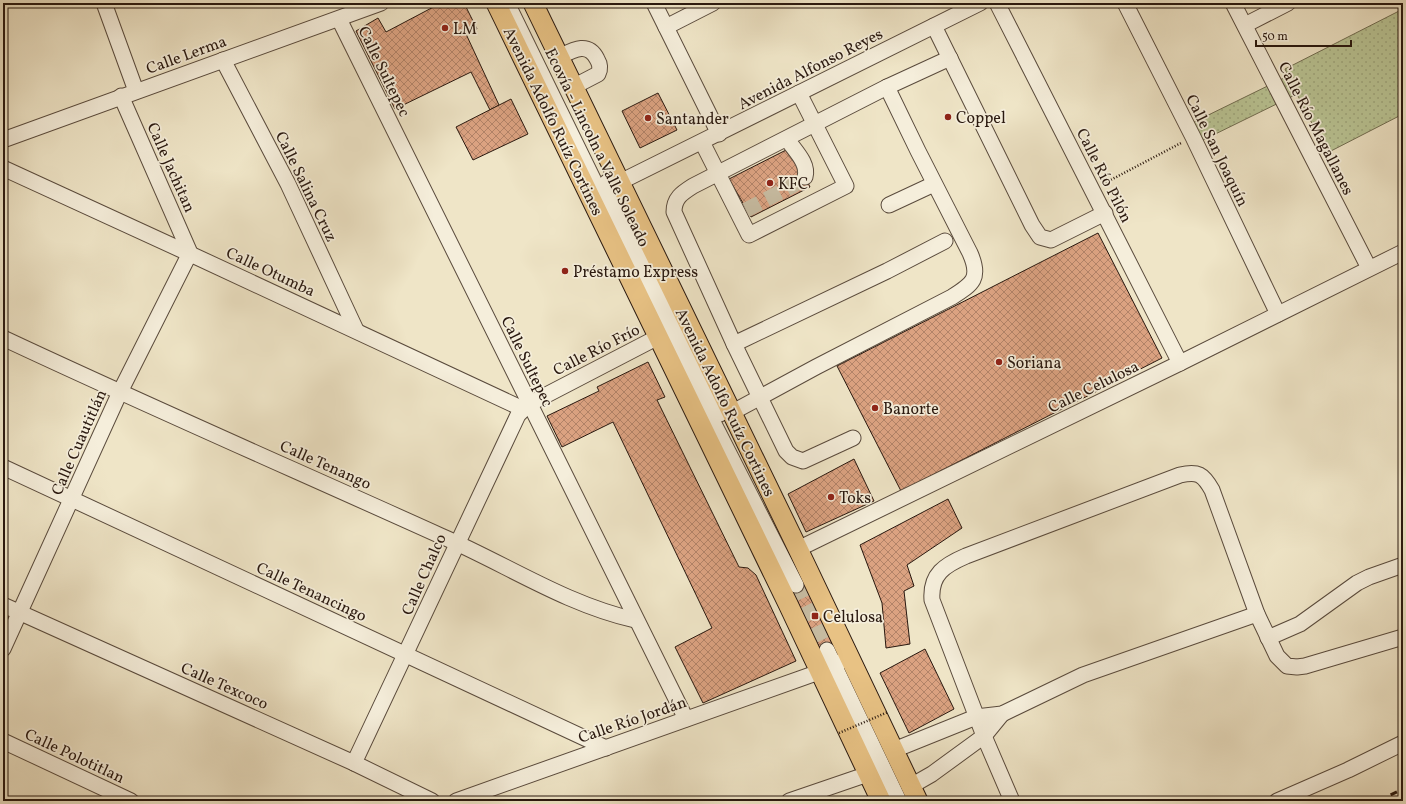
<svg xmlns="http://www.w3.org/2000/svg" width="1406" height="804" viewBox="0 0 1406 804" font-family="Vollkorn,serif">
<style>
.park{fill:url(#park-dots);stroke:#726e52}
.building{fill:url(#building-cross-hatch);stroke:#29180f}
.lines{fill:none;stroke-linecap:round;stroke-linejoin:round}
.minor-tunnel{stroke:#c7bca2;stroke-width:15;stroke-dasharray:15 8;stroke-linecap:butt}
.minor-casing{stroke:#5a4b3d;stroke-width:17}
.major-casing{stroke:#29180f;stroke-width:21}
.path{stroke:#29180f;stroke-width:2.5;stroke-dasharray:1 2;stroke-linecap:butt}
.minor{stroke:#f5eedb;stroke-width:15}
.major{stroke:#e8c284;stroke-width:19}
.rail{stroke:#29180f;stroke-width:3;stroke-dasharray:7 7;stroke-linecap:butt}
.path-bridge{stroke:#29180f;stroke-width:2.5;stroke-dasharray:1 2;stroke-linecap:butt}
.poi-dot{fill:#8f2418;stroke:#f5eedb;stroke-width:1.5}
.labels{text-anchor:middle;stroke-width:3.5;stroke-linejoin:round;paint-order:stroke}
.poi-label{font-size:16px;fill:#29180f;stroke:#f5eedb;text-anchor:start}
.street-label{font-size:16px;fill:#29180f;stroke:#f5eedb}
</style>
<defs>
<pattern id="park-dots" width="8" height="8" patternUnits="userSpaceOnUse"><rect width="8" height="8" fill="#bac595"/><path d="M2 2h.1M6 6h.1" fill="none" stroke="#a0a87f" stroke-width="1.8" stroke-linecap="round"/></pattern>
<pattern id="building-cross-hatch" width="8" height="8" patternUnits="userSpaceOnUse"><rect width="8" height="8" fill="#dba281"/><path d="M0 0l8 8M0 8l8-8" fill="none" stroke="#b28368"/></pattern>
</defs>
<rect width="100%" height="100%" fill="#efe5c7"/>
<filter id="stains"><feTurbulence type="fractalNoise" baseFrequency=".005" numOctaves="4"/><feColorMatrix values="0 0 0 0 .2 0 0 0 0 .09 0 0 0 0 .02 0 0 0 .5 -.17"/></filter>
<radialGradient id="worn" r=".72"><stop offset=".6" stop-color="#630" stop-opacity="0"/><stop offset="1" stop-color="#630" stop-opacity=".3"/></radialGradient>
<polygon class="park" points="1403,9 1403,114 1327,153 1297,94 1201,141 1192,123 1288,76 1285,69"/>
<g class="building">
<polygon points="441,3 464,3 477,29 466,34 499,105 490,110 471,72 395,109 356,31 378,18 386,32"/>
<polygon points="658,93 677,130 640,148 622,111"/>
<polygon points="511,99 528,134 473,160 456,127"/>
<polygon points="790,148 810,187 751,217 729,179"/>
<polygon points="1098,233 1162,358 901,491 837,366"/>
<polygon points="648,362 665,397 657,400 739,567 748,568 756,575 796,661 703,703 675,647 712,628 613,422 562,447 547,416 599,391 597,387"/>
<polygon points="854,459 874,501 806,532 788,494"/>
<polygon points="948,499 962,528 907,565 914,586 904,591 910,644 886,648 882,603 860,545"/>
<polygon points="807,580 839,644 822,653 791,588"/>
<polygon points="925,649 954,709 909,733 880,673"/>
</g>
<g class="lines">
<g class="minor-tunnel">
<polyline points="746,210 794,185 805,177"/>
<polyline points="796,585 827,650"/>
</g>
<g class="minor-casing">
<g id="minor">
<polyline points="104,3 136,91"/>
<polyline points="507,3 685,367 796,585"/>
<polyline points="654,3 719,134"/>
<polyline points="997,3 1180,363"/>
<polyline points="1125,3 1193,137 1278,314"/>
<polyline points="1233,3 1369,268"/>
<polyline points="339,19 686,719"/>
<polyline points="1245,25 1288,3"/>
<polyline points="934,26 1032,225 1040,237 1051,240 1105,213"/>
<polyline points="666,27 713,3"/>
<path d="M559 57C573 50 588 41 597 59 600 64 601 68 598 74L573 87"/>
<polyline points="223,60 288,184 356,330"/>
<path d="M787 139C794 150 809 163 805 177"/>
<polyline points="3,140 381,3"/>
<polyline points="702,142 749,235 846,186 799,93"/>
<path d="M3 168C177 247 349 328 523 409"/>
<polyline points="607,182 720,414"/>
<polyline points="610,187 980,3"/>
<polyline points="889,205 934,184"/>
<path d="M3 338C148 406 295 470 441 536 506 564 565 604 635 620"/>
<polyline points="734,344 887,271 945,241"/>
<path d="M731 413 816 367 952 297C973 284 981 278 970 253L918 151 887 87"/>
<path d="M853 438 803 461 792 457 786 451 734 344 674 212C674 198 682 193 693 186L887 87 950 58"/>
<polyline points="3,467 606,748"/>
<polyline points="798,549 1180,363 1403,252"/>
<polyline points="3,605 354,763 432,801"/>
<polyline points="1268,638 1300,624 1357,583 1369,577 1403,565"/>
<polyline points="3,649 120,392 190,253 121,96"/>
<polyline points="827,650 899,801"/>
<polyline points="3,741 131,801"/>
<polyline points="894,750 976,717 1002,714 1083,675 1257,614"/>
<polyline points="354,763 518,415 529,404 658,337"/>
<polyline points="911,786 932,774 984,736 1002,714"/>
<polyline points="456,801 819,672 850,657"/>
<polyline points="789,801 868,774"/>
<path d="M1012 801 984 736 932 600C930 574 945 565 966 556L1180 475C1198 471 1203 474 1212 490L1257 614 1277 656 1287 666 1297 667 1305 666 1403 637"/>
<polyline points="1277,801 1348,770 1403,743"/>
</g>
</g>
<g class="major-casing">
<g id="major">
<polyline points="496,3 788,604 881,801"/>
<polyline points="533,3 798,549 918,801"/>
</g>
</g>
<polyline class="path" points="1103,184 1181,143"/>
<use href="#minor" class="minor"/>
<use href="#major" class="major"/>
<polyline class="rail" points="1378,801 1403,789"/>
<polyline class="path-bridge" points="839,733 888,712"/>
</g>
<g class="poi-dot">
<circle cx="445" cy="28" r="4"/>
<circle cx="948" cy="117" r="4"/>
<circle cx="648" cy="118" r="4"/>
<circle cx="770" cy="183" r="4"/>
<circle cx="565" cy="271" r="4"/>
<circle cx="999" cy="362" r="4"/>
<circle cx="875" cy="408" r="4"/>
<circle cx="831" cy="497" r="4"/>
<rect x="811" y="612" width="8" height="8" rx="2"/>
</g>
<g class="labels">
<g class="poi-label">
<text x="453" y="34">LM</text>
<text x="956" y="123">Coppel</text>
<text x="656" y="124">Santander</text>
<text x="778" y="189">KFC</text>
<text x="573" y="277">Préstamo Express</text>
<text x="1007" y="368">Soriana</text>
<text x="883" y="414">Banorte</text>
<text x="839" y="503">Toks</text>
<text x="823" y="622">Celulosa</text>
</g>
<g class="street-label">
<text transform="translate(186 54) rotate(-20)" y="6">Calle Lerma</text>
<text transform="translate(810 68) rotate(-27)" y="6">Avenida Alfonso Reyes</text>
<text transform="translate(385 71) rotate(64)" y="6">Calle Sultepec</text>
<text transform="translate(554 121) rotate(64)" y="6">Avenida Adolfo Ruíz Cortines</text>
<text transform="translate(1317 128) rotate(63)" y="6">Calle Río Magallanes</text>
<text transform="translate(598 147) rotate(64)" y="6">Ecovía - Lincoln a Valle Soleado</text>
<text transform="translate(1218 150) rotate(64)" y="6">Calle San Joaquín</text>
<text transform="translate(172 167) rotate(66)" y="6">Calle Jachitan</text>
<text transform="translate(1105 175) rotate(63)" y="6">Calle Río Pilón</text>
<text transform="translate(307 186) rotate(64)" y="6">Calle Salina Cruz</text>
<text transform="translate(271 271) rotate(25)" y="6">Calle Otumba</text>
<text transform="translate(596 349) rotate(-27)" y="6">Calle Río Frío</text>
<text transform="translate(528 361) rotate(64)" y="6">Calle Sultepec</text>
<text transform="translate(1093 386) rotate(-26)" y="6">Calle Celulosa</text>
<text transform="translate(726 402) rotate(64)" y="6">Avenida Adolfo Ruíz Cortines</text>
<text transform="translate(78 442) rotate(-66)" y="6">Calle Cuautitlán</text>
<text transform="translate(326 464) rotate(24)" y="6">Calle Tenango</text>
<text transform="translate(423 574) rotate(-66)" y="6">Calle Chalco</text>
<text transform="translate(312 591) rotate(25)" y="6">Calle Tenancingo</text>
<text transform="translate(225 685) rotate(24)" y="6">Calle Texcoco</text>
<text transform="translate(632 719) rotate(-19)" y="6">Calle Río Jordán</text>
<text transform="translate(75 755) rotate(25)" y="6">Calle Polotitlan</text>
</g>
</g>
<rect width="1406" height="804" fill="none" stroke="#efe5c7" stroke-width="16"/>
<rect x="4" y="4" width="1398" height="796" fill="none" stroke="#29180f" stroke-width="2"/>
<rect x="8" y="8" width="1390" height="788" fill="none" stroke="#29180f"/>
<path d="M1256 40v6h95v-6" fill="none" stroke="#29180f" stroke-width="2"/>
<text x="1262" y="40" font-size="12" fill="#29180f" stroke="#f5eedb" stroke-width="3" paint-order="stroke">50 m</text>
<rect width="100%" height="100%" filter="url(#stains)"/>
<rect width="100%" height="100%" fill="url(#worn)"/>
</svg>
